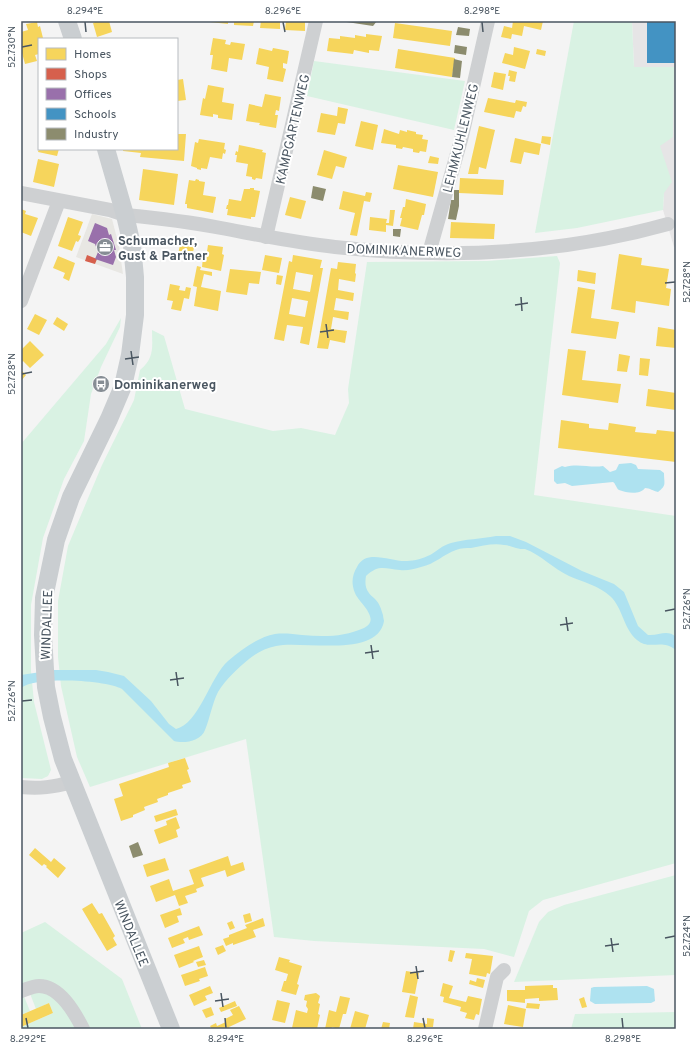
<svg xmlns="http://www.w3.org/2000/svg" width="697" height="1050" viewBox="0 0 697 1050" font-family="Overpass,sans-serif">
<style>
.commercial{fill:#e8e7e3}
.education{fill:#e6e5e6}
.green{fill:#d9f2e3}
.water{fill:#aee2f0}
.homes{fill:#f6d55c;fill-rule:evenodd}
.shops{fill:#d6604d}
.offices{fill:#9970ab}
.schools{fill:#4393c3}
.industry{fill:#8c8c6e}
.lines{fill:none;stroke-linecap:round;stroke-linejoin:round}
.minor{stroke:#ced0d2;stroke-width:14}
.major{stroke:#caced1;stroke-width:18}
.ticks{fill:none;stroke:#4a5661;stroke-width:1.5}
.labels{text-anchor:middle;stroke-width:4;stroke-linejoin:round;paint-order:stroke}
.street-label{font-size:13px;fill:#4a5661;stroke:#fff}
.poi-label{font-size:13px;font-weight:bold;fill:#4a5661;stroke:#fff;text-anchor:start}
.neatline{fill:none;stroke:#4a5661;stroke-width:1.5}
.ticks-label{font-size:10px;text-anchor:middle;fill:#4a5661}
</style>
<rect width="100%" height="100%" fill="#f4f4f4"/>
<polygon class="commercial" points="92,214 112,219 119,246 123,274 76,257"/>
<polygon class="education" points="632,21 676,21 676,246 674,247 663,210 664,193 659,146 674,67 634,67"/>
<g class="green">
<polygon points="574,21 632,21 634,67 674,67 673,137 660,146 672,182 664,193 663,210 577,228 535,233"/>
<polygon points="314,61 465,81 454,130 307,96"/>
<path d="M557 256 560 263 534 495 676 516V863L543 900 529 911 514 957 484 949 314 941 274 937 246 739 90 787 77 757 61 686 58 657V601L68 546 102 465 134 400 140 370C155 358 152 346 152 330L164 336 185 409 273 431 301 428 335 435 349 403 348 389 367 262 487 261Z"/>
<polygon points="121,318 120,327 101,367 91,394 84,441 64,479 43,538 31,605 31,671 34,702 51,770 48,776 42,779 21,778 21,444 106,344"/>
<polygon points="676,875 676,975 514,982 539,922 548,912 564,905"/>
<polygon points="45,922 122,979 142,1029 87,1029 63,993 21,988 21,933"/>
<polygon points="34,989 56,996 78,1029 21,1029 21,1027 53,1013 49,1003 36,1009 29,991"/>
<polygon points="23,994 30,1011 21,1015 21,995"/>
<polygon points="676,1012 676,1029 571,1029 575,1014"/>
</g>
<g class="water">
<path d="M631 463 636 465 638 469 660 470 664 473C664 484 667 485 658 492 653 491 650 488 645 488 640 495 627 493 619 490 616 488 616 484 613 482L572 486 565 483 557 484 554 481V470L562 466 565 467C578 463 590 468 603 466L610 472 616 470 619 464Z"/>
<path d="M496 536H510L526 542 582 571 614 584 624 592 638 626 648 635C659 636 667 629 676 637V650C661 638 650 651 637 640 623 628 623 608 610 596 599 586 583 582 569 576 554 569 541 555 525 549 522 549 519 549 516 548 512 547 508 545 504 545 493 543 482 546 471 548 467 548 461 548 456 550 444 554 435 564 421 567 414 569 407 571 400 570 385 569 379 564 366 576 365 582 365 588 369 593 370 595 373 597 375 599 380 604 381 609 383 615 383 617 384 620 384 621 378 659 300 640 276 646 266 648 256 653 249 659 237 669 226 679 218 692 212 704 210 718 205 730 201 741 184 744 174 741L122 689C106 680 35 676 21 688V675L54 670H96L108 672 124 676 151 701 169 724 176 729C199 724 210 677 228 661 241 650 258 637 275 634 284 633 293 634 302 635 324 637 344 637 364 628 382 619 358 602 355 593 351 584 352 575 357 567 366 548 391 562 407 561 414 561 424 558 430 555 437 551 443 545 451 543 465 539 481 539 496 536Z"/>
<polygon points="647,986 654,989 655,1001 651,1003 595,1004 590,1001 591,988 594,987"/>
</g>
<g class="homes">
<polygon points="98,21 109,21 112,32 97,37 93,23"/>
<polygon points="210,21 228,21 228,24 210,22"/>
<polygon points="234,21 254,21 253,26 234,25"/>
<polygon points="261,21 280,21 280,29 260,28"/>
<polygon points="286,21 305,21 305,31 285,30"/>
<polygon points="513,21 543,21 541,30 524,26 522,36 512,34 511,39 501,37 504,26 512,28"/>
<polygon points="37,22 38,27 40,26 43,38 39,39 39,54 35,55 37,61 25,64 21,49 21,47 22,47 21,44 21,32 28,30 26,24"/>
<polygon points="395,23 452,31 450,46 393,38"/>
<polygon points="366,34 382,36 379,51 369,50 369,53 354,50 353,54 327,51 329,38 340,39 340,36 355,38 355,35 366,37"/>
<polygon points="213,38 226,40 225,44 230,45 231,42 245,44 242,60 229,58 227,72 211,69 213,55 210,55"/>
<polygon points="514,47 530,51 525,69 502,63 505,53 513,55"/>
<polygon points="259,48 272,51 273,48 289,51 287,64 283,63 283,68 286,69 283,82 267,79 269,67 256,64"/>
<polygon points="398,49 455,58 452,77 395,68"/>
<polygon points="537,49 546,51 545,56 536,54"/>
<polygon points="509,70 517,72 515,82 509,81 510,76 508,76"/>
<polygon points="494,72 506,74 503,90 491,87"/>
<polygon points="183,79 186,100 177,101 177,80"/>
<polygon points="208,85 224,88 222,102 234,104 232,120 218,118 218,115 213,114 213,117 200,115 203,98 205,99"/>
<polygon points="265,94 281,97 279,111 276,110 275,115 278,115 276,128 259,125 260,123 246,121 249,104 262,107"/>
<polygon points="488,98 515,103 516,100 527,102 526,107 523,106 521,112 516,111 514,118 484,112"/>
<polygon points="338,107 348,109 345,124 338,123 335,135 317,132 321,113 337,116"/>
<polygon points="361,121 378,125 373,150 355,146"/>
<polygon points="479,126 495,130 486,169 479,167 478,174 468,174"/>
<polygon points="384,129 399,134 400,130 407,132 407,130 416,132 416,134 423,135 422,139 428,140 426,152 420,151 419,153 413,152 413,149 403,147 402,149 396,148 396,145 381,143"/>
<polygon points="177,134 186,134 184,161 140,157 141,153 123,151 123,149 177,149"/>
<polygon points="542,136 551,137 550,145 541,143"/>
<polygon points="515,138 541,144 539,155 524,152 521,164 510,162"/>
<polygon points="199,139 225,143 224,149 226,150 225,154 223,153 222,159 210,157 207,169 201,168 201,170 197,169 197,168 191,166 195,142 198,143"/>
<polygon points="239,145 263,150 262,152 266,153 262,179 256,178 255,180 252,179 252,177 246,176 248,164 236,162 237,155 235,155 236,151 238,152"/>
<polygon points="39,149 59,149 57,156 38,152"/>
<polygon points="324,150 347,157 344,168 336,166 332,179 317,175"/>
<polygon points="430,156 439,158 438,164 428,163"/>
<polygon points="38,159 59,164 54,187 33,182"/>
<polygon points="398,165 438,172 433,197 393,189"/>
<polygon points="143,169 178,174 174,205 139,200"/>
<polygon points="460,178 504,180 503,195 459,193"/>
<polygon points="196,179 199,180 199,181 205,182 203,195 216,197 213,213 187,208 187,204 185,204 189,180 195,181"/>
<polygon points="250,188 254,188 254,190 260,191 255,217 251,217 251,219 227,215 228,209 226,209 227,205 228,205 229,199 241,201 244,189 250,189"/>
<polygon points="343,191 365,196 366,192 372,193 370,202 364,201 357,236 350,235 355,213 339,209"/>
<polygon points="290,197 306,201 301,219 285,215"/>
<polygon points="406,199 426,204 424,215 422,215 418,230 400,226 402,218 400,218 403,207 405,207"/>
<polygon points="21,209 26,211 25,214 38,218 31,236 21,232"/>
<polygon points="390,210 395,210 393,226 386,225 386,232 369,230 370,217 387,219 386,223 389,223"/>
<polygon points="68,217 83,222 78,235 81,236 80,239 78,242 76,241 72,251 58,246"/>
<polygon points="451,222 495,224 494,239 450,238"/>
<polygon points="181,241 195,243 192,257 178,254"/>
<polygon points="208,245 223,247 222,254 224,255 221,271 202,267 203,257 206,258"/>
<polygon points="619,254 642,258 641,265 669,269 666,288 671,289 669,306 636,301 635,313 611,309"/>
<polygon points="265,255 282,258 279,273 262,270"/>
<path d="M293 255 322 260 320 268H323L309 345 300 343 303 327 287 325 284 341 274 339 289 261 292 262ZM296 272 313 275 310 292 293 289ZM292 298 308 301 305 317 289 314Z"/>
<polygon points="58,256 75,263 69,281 63,278 65,273 53,268"/>
<polygon points="338,262 356,264 355,273 356,274 355,282 339,279 338,290 354,293 353,301 336,298 334,310 349,312 348,320 333,317 331,329 347,331 345,343 330,340 328,349 317,348 331,268 337,269"/>
<polygon points="197,266 201,267 200,270 212,272 212,276 204,274 201,287 221,291 218,311 194,306 197,287 193,286"/>
<polygon points="230,269 261,272 259,284 249,283 247,295 226,292"/>
<polygon points="578,270 596,273 595,284 577,281"/>
<polygon points="277,275 283,276 281,285 276,284"/>
<polygon points="170,284 180,286 179,290 185,291 186,287 191,288 189,299 184,298 181,311 171,309 173,301 167,300"/>
<polygon points="578,287 595,290 591,318 619,322 616,339 571,333"/>
<polygon points="35,314 47,320 39,335 27,329"/>
<polygon points="57,317 68,324 64,331 53,324"/>
<polygon points="658,327 676,330 676,348 656,346"/>
<polygon points="30,341 44,355 30,368 23,361 21,363 21,350"/>
<polygon points="568,349 586,351 582,380 621,384 618,403 562,395"/>
<polygon points="619,354 630,356 627,372 617,371"/>
<polygon points="640,358 650,359 648,376 639,375"/>
<polygon points="21,370 26,375 21,381"/>
<polygon points="648,389 676,393 676,410 646,406"/>
<polygon points="561,420 589,424 589,428 608,430 609,423 636,427 635,432 656,434 657,430 676,432 676,462 558,448"/>
<polygon points="185,758 189,769 187,770 191,782 182,785 183,788 168,793 168,795 157,799 158,802 144,807 145,810 133,815 133,817 121,821 114,799 123,796 119,784 169,767 168,763"/>
<polygon points="176,809 178,815 156,822 154,816"/>
<polygon points="176,817 180,828 176,830 178,837 159,844 154,830 167,825 166,821"/>
<polygon points="35,848 51,862 54,858 66,868 58,878 46,867 47,866 44,864 42,866 29,855"/>
<polygon points="228,856 231,866 243,862 245,870 227,877 225,870 201,878 204,886 196,889 197,892 185,896 188,903 179,906 175,895 156,902 150,886 169,879 173,891 194,884 189,870"/>
<polygon points="165,858 169,870 147,877 143,865"/>
<polygon points="92,903 99,914 102,913 115,936 113,938 117,945 107,951 82,909"/>
<polygon points="180,908 182,915 177,916 179,922 165,928 160,915"/>
<polygon points="250,913 252,921 245,923 243,915"/>
<polygon points="263,918 265,926 253,930 256,937 233,945 233,943 226,946 223,939 229,937 229,935 247,928 245,925"/>
<polygon points="232,921 235,928 230,930 227,923"/>
<polygon points="199,926 203,935 189,940 188,937 183,939 185,943 172,948 168,938"/>
<polygon points="223,945 226,951 218,955 215,948"/>
<polygon points="199,946 203,957 193,961 194,962 179,968 174,955"/>
<polygon points="450,950 455,951 452,962 448,961"/>
<polygon points="466,953 493,956 490,974 487,973 486,977 469,974 472,959 465,958"/>
<polygon points="279,957 290,960 289,962 302,966 297,984 299,985 296,995 281,991 284,981 286,981 288,974 275,970"/>
<polygon points="204,960 206,965 198,967 196,962"/>
<polygon points="205,967 208,976 199,979 200,981 185,986 181,975"/>
<polygon points="406,971 419,973 415,994 402,992"/>
<polygon points="477,978 485,980 483,988 469,984 470,980 476,982"/>
<polygon points="443,983 453,986 449,998 466,1002 468,996 482,999 479,1015 476,1014 474,1020 465,1018 467,1013 460,1011 461,1007 443,1002 444,997 440,996"/>
<polygon points="553,985 553,988 557,988 558,1000 539,1001 539,998 525,999 525,1003 507,1001 507,990 525,990 525,986"/>
<polygon points="210,986 213,993 205,996 207,1000 194,1006 189,995"/>
<polygon points="316,993 320,996 318,1003 320,1004 318,1014 320,1015 317,1029 292,1028 296,1010 307,1013 308,1009 306,1006 307,1001 304,1000 305,995"/>
<polygon points="410,995 418,997 414,1018 405,1017"/>
<polygon points="340,996 350,998 346,1014 343,1014 339,1029 332,1027 331,1029 325,1029 329,1010 336,1012"/>
<polygon points="584,997 587,1007 582,1008 579,999"/>
<polygon points="277,1000 290,1003 285,1023 272,1020"/>
<polygon points="235,1001 237,1006 221,1012 219,1008"/>
<polygon points="49,1003 53,1013 21,1027 21,1015"/>
<polygon points="527,1003 540,1004 539,1009 526,1008"/>
<polygon points="508,1005 526,1009 523,1027 504,1024"/>
<polygon points="239,1006 246,1019 229,1027 230,1029 212,1029 210,1026 216,1023 217,1026 226,1022 225,1019 233,1015 230,1010"/>
<polygon points="211,1007 214,1015 206,1018 202,1010"/>
<polygon points="355,1011 369,1015 365,1029 350,1029"/>
<polygon points="427,1018 434,1019 433,1027 427,1027 426,1029 413,1029 414,1022 427,1024"/>
<polygon points="383,1022 390,1023 389,1029 381,1029"/>
</g>
<polygon class="shops" points="87,255 97,259 95,264 85,261"/>
<polygon class="offices" points="95,223 107,228 109,235 111,234 116,250 114,250 116,257 113,265 95,259 98,252 95,244 88,241"/>
<rect class="schools" x="647" y="21" width="29" height="42"/>
<g class="industry">
<polygon points="340,21 377,21 373,26"/>
<polygon points="458,27 470,29 469,36 456,35"/>
<polygon points="455,45 467,47 466,55 454,53"/>
<polygon points="454,59 462,61 460,78 452,77"/>
<polygon points="313,186 326,189 323,201 311,198"/>
<polygon points="454,190 459,190 459,206 456,220 448,219 451,200 454,200"/>
<polygon points="393,229 401,229 400,237 393,236"/>
<polygon points="138,842 143,855 133,858 129,846"/>
</g>
<g class="lines">
<g class="minor">
<path d="M21 193 110 210 125 215C157 218 190 222 221 228 259 235 297 243 335 247 446 259 561 254 668 224"/>
<polyline points="266,237 316,21"/>
<polyline points="429,253 462,136 488,21"/>
<polyline points="21,301 59,201"/>
<path d="M21 787C40 789 53 787 72 782"/>
<path d="M21 991C27 989 33 986 39 986 60 986 75 1013 83 1029"/>
<polyline points="485,1029 497,977 504,970"/>
</g>
<g class="major">
<polyline points="67,21 73,39"/>
<polyline points="106,149 125,215 132,245 135,277 135,315 130,355 123,386 109,419 71,497 56,540 44,598 43,635 46,687 52,717 63,759 171,1029"/>
</g>
</g>
<path class="ticks" d="M85 22 86 32M283 22 285 32M482 22 483 32M22 47 32 45M665 283 675 282M521 297 522 311M515 305 528 303M326 324 328 338M320 332 334 330M131 351 133 365M125 359 139 357M22 374 32 372M665 611 675 609M566 617 568 631M560 625 573 623M371 645 373 659M365 653 379 651M176 672 178 686M170 680 184 678M22 701 32 700M611 938 613 952M665 938 675 936M605 946 619 944M416 966 418 979M410 973 424 971M221 993 223 1007M215 1001 229 999M26 1018 28 1028M225 1018 226 1028M423 1018 425 1028M622 1018 623 1028"/>
<defs>
<g id="office-disc" transform="scale(0.9)"><circle r="9.5" fill="#868d94" stroke="#fff"/><path d="M-6-3h4V-5.5h4V-3h4V5H-6ZM-1-4.5V-3h2v-1.5ZM-6 0V1H6V0Z" fill="#fff"/></g>
<g id="bus-disc" transform="scale(0.9)"><circle r="9.5" fill="#868d94" stroke="#fff"/><path d="M-5-6H5V4H4V6H2V4H-2V6H-4V4H-5ZM-3.5-4V0h7V-4ZM-3.5 1.2v1.5H-2V1.2ZM2 1.2v1.5H3.5V1.2Z" fill="#fff"/></g>
</defs>
<g fill-rule="evenodd">
<use href="#office-disc" x="105" y="247"/>
<use href="#bus-disc" x="101" y="384"/>
</g>
<g class="labels">
<g class="street-label">
<text transform="translate(292 129) rotate(-77)" y="5">KAMPGARTENWEG</text>
<text transform="translate(460 138) rotate(-76)" y="5">LEHMKUHLENWEG</text>
<text transform="translate(404 250) rotate(2)" y="5">DOMINIKANERWEG</text>
<text transform="translate(46 625) rotate(-88)" y="5">WINDALLEE</text>
<text transform="translate(132 933) rotate(68)" y="5">WINDALLEE</text>
</g>
<g class="poi-label">
<text x="118" y="245">Schumacher,<tspan x="118" dy="15">Gust &amp; Partner</tspan></text>
<text x="114" y="389">Dominikanerweg</text>
</g>
</g>
<rect width="697" height="1050" fill="none" stroke="#ffffff" stroke-width="44"/>
<rect x="38" y="38" width="140" height="112" fill="#ffffff" stroke="#b7bbc0"/>
<rect x="46" y="48" width="20" height="12" fill="#f6d55c" stroke="#b7bbc0"/>
<text x="74" y="58" font-size="12" fill="#4a5661">Homes</text>
<rect x="46" y="68" width="20" height="12" fill="#d6604d" stroke="#b7bbc0"/>
<text x="74" y="78" font-size="12" fill="#4a5661">Shops</text>
<rect x="46" y="88" width="20" height="12" fill="#9970ab" stroke="#b7bbc0"/>
<text x="74" y="98" font-size="12" fill="#4a5661">Offices</text>
<rect x="46" y="108" width="20" height="12" fill="#4393c3" stroke="#b7bbc0"/>
<text x="74" y="118" font-size="12" fill="#4a5661">Schools</text>
<rect x="46" y="128" width="20" height="12" fill="#8c8c6e" stroke="#b7bbc0"/>
<text x="74" y="138" font-size="12" fill="#4a5661">Industry</text>
<rect x="22" y="22" width="653" height="1006" class="neatline"/>
<g class="ticks-label">
<text x="85" y="14">8.294°E</text>
<text x="283" y="14">8.296°E</text>
<text x="482" y="14">8.298°E</text>
<text transform="translate(11 47) rotate(-90)" y="4">52.730°N</text>
<text transform="translate(686 282) rotate(-90)" y="4">52.728°N</text>
<text transform="translate(11 374) rotate(-90)" y="4">52.728°N</text>
<text transform="translate(686 609) rotate(-90)" y="4">52.726°N</text>
<text transform="translate(11 701) rotate(-90)" y="4">52.726°N</text>
<text transform="translate(686 936) rotate(-90)" y="4">52.724°N</text>
<text x="28" y="1042">8.292°E</text>
<text x="226" y="1042">8.294°E</text>
<text x="425" y="1042">8.296°E</text>
<text x="623" y="1042">8.298°E</text>
</g>
</svg>
